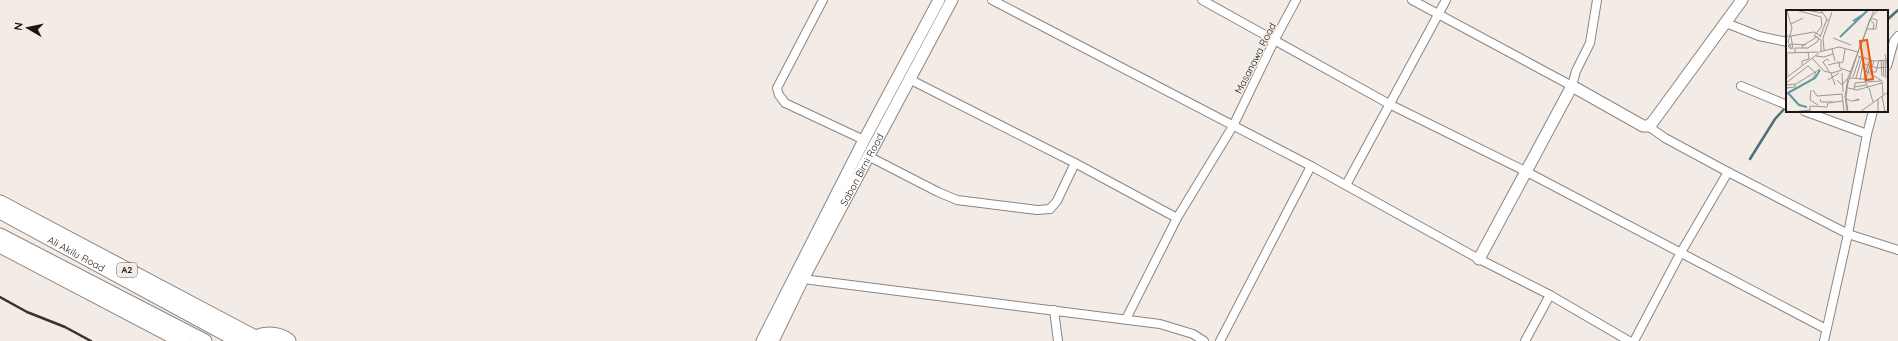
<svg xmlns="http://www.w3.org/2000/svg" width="1898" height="341" viewBox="0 0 1898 341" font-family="Quicksand,sans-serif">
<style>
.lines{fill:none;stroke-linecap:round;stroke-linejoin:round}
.stream{stroke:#4b7277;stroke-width:2.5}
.street-casing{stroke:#8c8580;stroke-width:10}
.secondary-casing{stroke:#8c8580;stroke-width:13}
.primary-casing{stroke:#8c8580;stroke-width:15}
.highway-casing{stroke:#8c8580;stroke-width:17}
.street{stroke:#fff;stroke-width:8}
.secondary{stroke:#fff;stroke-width:11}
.primary{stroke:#fff;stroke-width:13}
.highway{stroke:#fff;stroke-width:15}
.rail{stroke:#363330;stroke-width:2.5}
.labels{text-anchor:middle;stroke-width:3;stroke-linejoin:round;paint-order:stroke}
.shield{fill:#f3ebe5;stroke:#5a5653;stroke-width:1}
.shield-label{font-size:9px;font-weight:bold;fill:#191614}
.street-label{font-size:10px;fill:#191614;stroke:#f3ebe5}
.inset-river{fill:none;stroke:#609aa2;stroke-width:2}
.inset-road{fill:none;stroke:#9c9691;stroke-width:1}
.view{fill:#e8590c;fill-opacity:0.15;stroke:#e8590c;stroke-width:2}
.inset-edge{fill:none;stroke:#191614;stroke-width:2}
</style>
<rect width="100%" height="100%" fill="#f3ebe5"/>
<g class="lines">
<g class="stream">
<polyline points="1887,20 1898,10"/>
<polyline points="1750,159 1775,119 1786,107"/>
</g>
<g class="street-casing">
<g id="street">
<polyline points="823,0 777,88 779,95 785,103 864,140"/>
<polyline points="992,0 1311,166 1479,259 1550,295 1629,341"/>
<polyline points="1202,0 1391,105 1527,172 1826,329"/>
<polyline points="1412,0 1572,86 1576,71 1590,43 1597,0"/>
<polyline points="1726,23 1759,36 1787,42"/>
<polyline points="1887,66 1894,41 1898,36"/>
<polyline points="909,79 1075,163 1177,218"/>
<polyline points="1741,86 1787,105"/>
<polyline points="1804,111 1867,134"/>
<polyline points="1648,126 1665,138 1728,172 1848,234 1898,250"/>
<polyline points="868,156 938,192 957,200 1037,210 1050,209 1057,201 1075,163"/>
<polyline points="1346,185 1446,0"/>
<polyline points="803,279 1160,324 1193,334 1204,341"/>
<polyline points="1054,310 1058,341"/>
<polyline points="1126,319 1177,218 1233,126 1275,39 1296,0"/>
<polyline points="1220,341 1311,166"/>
<polyline points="1525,341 1550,295"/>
<polyline points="1634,341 1680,254 1728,172"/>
<polyline points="1824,341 1848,234 1867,134 1873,111"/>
</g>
</g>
<g class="secondary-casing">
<g id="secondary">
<polyline points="1479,259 1572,86 1643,126 1648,126 1652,123 1742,0"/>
<polyline points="762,341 864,140 939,0"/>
<path id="s1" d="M773 341 803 279 952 0"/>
</g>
</g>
<g class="primary-casing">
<g id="primary">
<path id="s2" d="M0 212 238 341"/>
<polyline points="0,235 205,341"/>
</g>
</g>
<g class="highway-casing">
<g id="highway">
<polyline points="0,203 255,338"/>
<polyline points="0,245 183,341"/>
<path d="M251 341C262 333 277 333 288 341"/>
</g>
</g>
<use href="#street" class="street"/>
<use href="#secondary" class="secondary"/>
<use href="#primary" class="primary"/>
<use href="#highway" class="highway"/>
<polyline class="rail" points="0,297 27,312 65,327 91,341"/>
</g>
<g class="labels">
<rect class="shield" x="117" y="263" width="20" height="14" rx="3"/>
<g class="shield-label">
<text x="127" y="273">A2</text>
</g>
<g class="street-label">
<text transform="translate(1255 58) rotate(-63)" y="4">Masanawa Road</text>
<text dy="4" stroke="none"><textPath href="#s1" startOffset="193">Sabon Birni Road</textPath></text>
<text dy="4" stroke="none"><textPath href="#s2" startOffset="87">Ali Akilu Road</textPath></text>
</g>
</g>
<g transform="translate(1786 10)">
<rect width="102" height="102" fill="#f3ebe5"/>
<path class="inset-river" d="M67 11 78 4M54 27 82 0M2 83 13 95 21 97M0 84 29 68 34 60"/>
<path class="inset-road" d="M10 0 35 7 36 16 28 26 31 27M20 0 37 3M35 0 42 11M1 1 6 18 2 32 6 39M84 9 88 14 87 20M5 14 17 8M81 19H90L91 10 85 8M0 26H5L7 39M5 26 28 22 35 26M34 27 41 9M47 28 65 35M75 36 84 9 92 0M17 38 16 36 31 27 35 30V42M5 39 2 36 6 34 20 35M46 39 49 51M59 39 57 52 53 53 54 58 65 62M38 40 37 28 46 2M33 42 53 37 72 42M0 43 32 42M9 43V38H22L31 32 33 28M99 44 102 60M30 46 38 47 47 44M72 46 88 51 102 50M26 48 38 61 46 63 56 60M95 50 96 66M97 50 98 67M99 50 100 68M43 51 41 49 37 52 44 63M88 51 84 62H90M78 54 91 58 102 57M16 55V51L23 49 22 42M42 55 54 52M22 56 30 63 27 68M80 61 96 71 97 85M90 62 93 50M45 63 49 75M56 63 57 82M1 66V44M67 67 74 46M0 68 33 43M64 68 87 70M70 68 76 47M80 68 86 50M42 70 53 63M51 70 56 75 62 68M74 70 78 47M79 72 95 71M0 73 22 56M0 75 10 74 34 59M68 77 80 75M0 78 9 77V74M62 78 71 80 96 73M82 78 78 68 84 49M83 78 87 92M25 80 24 90 32 95M27 80 31 86 56 84M68 80 69 73 79 72M56 84 58 102M96 86 99 102M34 89 35 92H47M61 89 65 91 73 90V89L69 90M7 102 24 100M24 102V96L41 97 42 93 57 91M61 102 59 86 62 68 88 0M62 102 60 87 62 73 75 33M74 102 102 82M92 102V89"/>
<path class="view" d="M81 30 87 69 80 70 74 31Z"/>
<rect width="102" height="102" class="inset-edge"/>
</g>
<g transform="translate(28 28) rotate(279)" stroke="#f3ebe5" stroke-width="3" paint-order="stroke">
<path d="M0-3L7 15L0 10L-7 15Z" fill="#191614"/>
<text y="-6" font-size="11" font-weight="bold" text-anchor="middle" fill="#191614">N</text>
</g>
</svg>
